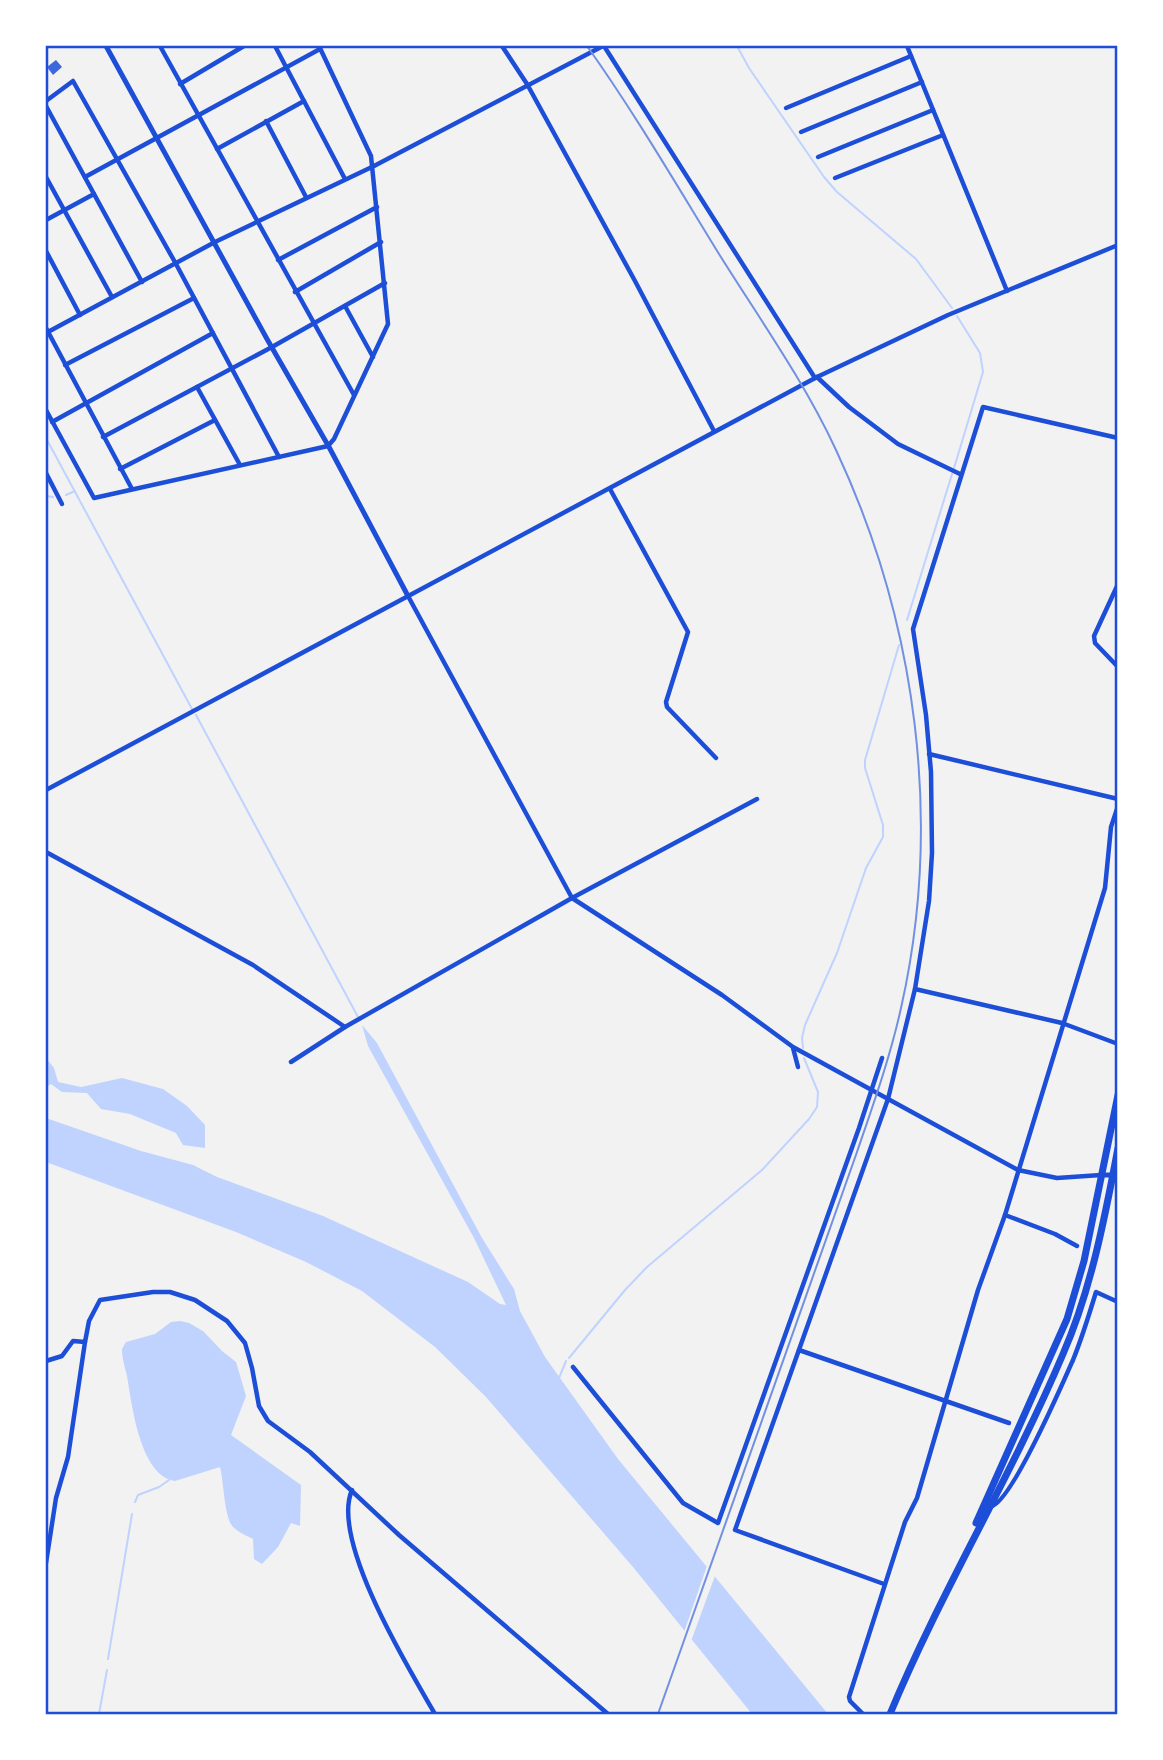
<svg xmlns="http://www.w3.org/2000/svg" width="1163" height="1760" viewBox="0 0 1163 1760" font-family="'Roboto Serif',serif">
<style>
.water{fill:#bfd3fe}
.pier{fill:#f2f2f2}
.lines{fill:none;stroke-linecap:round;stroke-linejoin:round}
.stream{stroke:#bfd3fe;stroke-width:2}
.building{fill:#3d67dc}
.minor{stroke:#1d4ed8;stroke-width:4.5}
.tertiary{stroke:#1d4ed8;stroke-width:5}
.trunk{stroke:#1d4ed8;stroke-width:7}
.rail{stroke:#7290e2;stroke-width:2}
.neatline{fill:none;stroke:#1d4ed8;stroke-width:2.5}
</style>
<rect width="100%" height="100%" fill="#f2f2f2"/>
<g class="water">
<polygon points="362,1025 377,1043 482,1238 514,1289 520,1311 545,1357 618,1459 828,1714 752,1714 633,1567 486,1397 435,1347 362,1291 306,1262 236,1232 46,1162 46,1118 141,1151 193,1165 217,1177 323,1216 468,1282 500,1304 506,1305 474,1238 368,1046"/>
<polygon points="46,1058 54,1068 58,1082 81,1087 122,1078 163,1089 187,1106 205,1125 205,1148 183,1145 176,1133 130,1114 101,1109 87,1093 62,1092 51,1084 46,1087"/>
<path d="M180 1321 189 1323 203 1331 222 1351 236 1362 246 1396 231 1435 301 1485 300 1526 291 1523 278 1547 262 1564 254 1559 253 1539C247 1536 238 1532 233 1527 224 1517 224 1482 220 1467L175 1481C140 1476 132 1405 127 1376 125 1367 122 1359 122 1349L126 1342 155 1334 171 1322Z"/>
</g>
<polygon class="pier" points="708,1563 716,1573 690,1644 683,1635"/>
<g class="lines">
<g class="stream">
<polyline points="737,46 749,68 824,177 837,192 916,259 952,308"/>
<polyline points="46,438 192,709"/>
<polyline points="954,468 983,372 980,353 957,316"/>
<polyline points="66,495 75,491"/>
<polyline points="46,496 53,497"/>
<polyline points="907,620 952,474"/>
<polyline points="196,715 358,1017"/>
<polyline points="803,1048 802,1038 805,1025 837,953 866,868 883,837 883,825 865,768 865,760 899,645"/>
<polyline points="569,1358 625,1290 647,1267 762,1170 809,1119 817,1107 818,1092 804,1058"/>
<polyline points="559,1378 566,1361"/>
<polyline points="135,1502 138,1495 159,1487 169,1480"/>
<polyline points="108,1659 132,1514"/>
<polyline points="99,1714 107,1670"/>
</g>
</g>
<polygon class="building" points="56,60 62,67 53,75 47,67"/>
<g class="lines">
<g class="minor">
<polyline points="160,46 354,395"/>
<polyline points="275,46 345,179"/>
<polyline points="502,46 527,84 635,281 714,431"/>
<polyline points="604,46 815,378"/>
<polyline points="907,46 1007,291"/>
<polyline points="180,84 244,46"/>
<polyline points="46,101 73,81 176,264 279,457"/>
<polyline points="46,106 142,282"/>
<polyline points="786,108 911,56"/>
<polyline points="266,121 306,197"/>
<polyline points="801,132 922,82"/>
<polyline points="217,149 304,101"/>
<polyline points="818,157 933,110"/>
<polyline points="46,177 112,297"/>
<polyline points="85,177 320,49"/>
<polyline points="835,178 943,135"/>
<polyline points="46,220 94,194"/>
<polyline points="46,251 80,315"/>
<polyline points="278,260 377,207"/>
<polyline points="295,292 381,242"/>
<polyline points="345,306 373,357"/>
<polyline points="46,328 132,489"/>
<polyline points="46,333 215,242 374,166 603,46"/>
<polyline points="65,365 194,298"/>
<polyline points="817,377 849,407 898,444 960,474"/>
<polyline points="197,387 240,465"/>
<polyline points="46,410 94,498 328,446 334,439 388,324 371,156 319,46"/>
<polyline points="52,422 213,333"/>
<polyline points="103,437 272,347 385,283"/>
<polyline points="120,469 215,420"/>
<polyline points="46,473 62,504"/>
<polyline points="610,489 688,632 666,702 667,707 716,758"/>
<polyline points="1118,584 1094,636 1095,643 1118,667"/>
<polyline points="408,596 572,898 722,995 793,1047 1018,1170 1057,1178 1101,1175"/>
<polyline points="929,754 1118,799"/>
<polyline points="46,790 817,377 948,315 1118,245"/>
<polyline points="46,852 253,965 345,1027"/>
<polyline points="915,989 1062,1023 1118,1044"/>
<polyline points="793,1048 798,1067"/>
<polyline points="291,1062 345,1027 572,898 757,799"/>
<polyline points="1005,1215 1055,1234 1077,1246"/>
<polyline points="799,1350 1009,1423"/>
<polyline points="46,1361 62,1356 73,1341 85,1342 89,1321 100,1300 153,1292 170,1292 195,1300 227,1321 245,1343 252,1368 259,1406 268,1421 310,1452 399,1535 608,1714"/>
<polyline points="573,1367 683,1503 718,1523 859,1128 882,1058"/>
<path d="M352 1490C330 1540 409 1669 435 1714"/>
<path d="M992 1506C1012 1500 1062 1385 1073 1360 1082 1338 1089 1315 1096 1292L1118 1302"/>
<polyline points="46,1563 56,1498 68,1457 85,1342"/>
<polyline points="884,1584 735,1530 888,1099 915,989 929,901 932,853 931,772 926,715 913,629 983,407 1118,438"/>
<polyline points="863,1714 850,1701 849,1697 905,1522 917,1498 978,1290 1005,1215 1105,888 1111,827 1118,806"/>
</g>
<g class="tertiary">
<polyline points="106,46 267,339 329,447 408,596"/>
<polyline points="1102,1175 1118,1175"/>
</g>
<g class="trunk">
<polyline points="976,1523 1067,1319 1084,1261 1118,1095"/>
<path d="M890 1714C941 1591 1011 1477 1063 1354 1091 1290 1105 1217 1118 1148"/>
</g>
<path class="rail" d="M587 46C634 112 676 184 719 254 759 318 804 381 836 450 917 623 943 822 901 1008 890 1058 873 1105 857 1152L658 1714"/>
</g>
<rect width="1163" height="1760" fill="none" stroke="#ffffff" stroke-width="94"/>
<rect x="47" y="47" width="1069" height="1666" class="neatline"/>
</svg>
